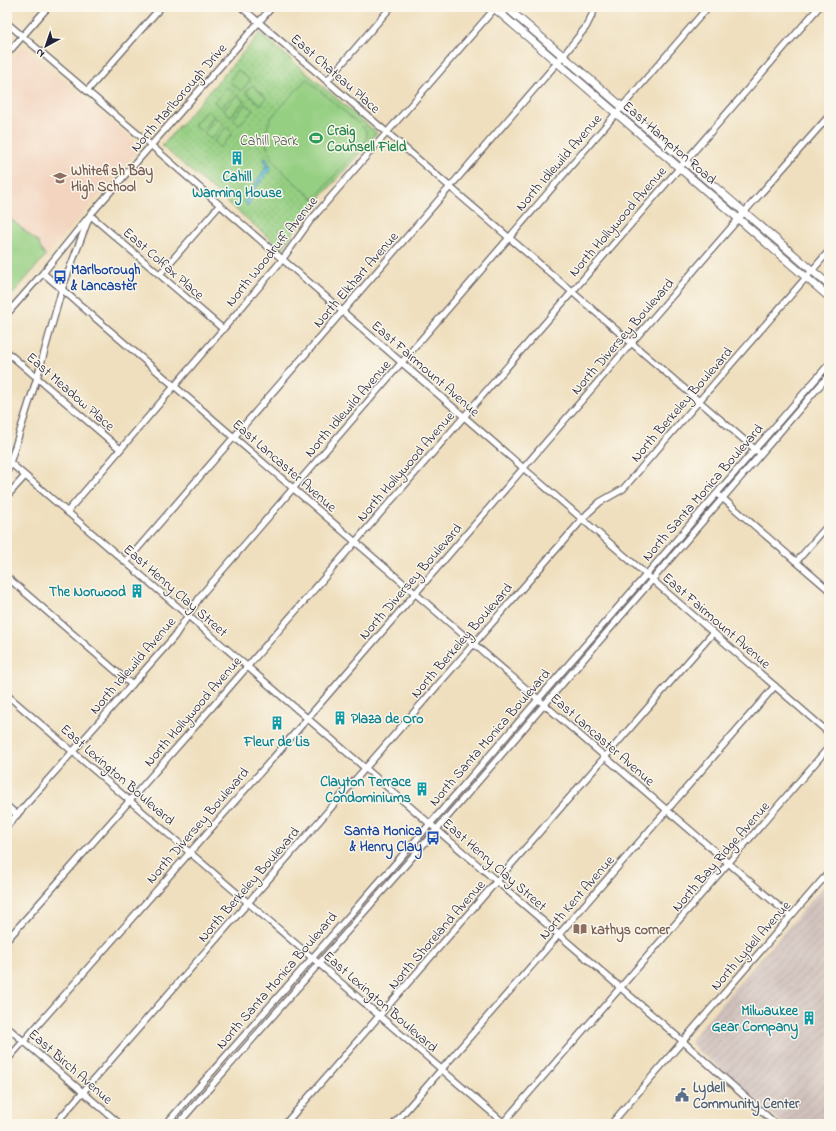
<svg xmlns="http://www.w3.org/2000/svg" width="836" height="1131" viewBox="0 0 836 1131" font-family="'Indie Flower',sans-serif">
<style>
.built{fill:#f3d4bf}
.industrial{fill:url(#industrial-furrows)}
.park{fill:url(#park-dots);stroke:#5c785e}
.garden{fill:#95cf82;stroke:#5c785e}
.water{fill:url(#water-waves);stroke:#42728e}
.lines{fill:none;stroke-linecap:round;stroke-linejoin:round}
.minor-casing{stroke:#6a6469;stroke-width:8}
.major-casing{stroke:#6a6469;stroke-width:9}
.minor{stroke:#fff;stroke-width:5.5}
.major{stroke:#fff;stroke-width:7}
.labels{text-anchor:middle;stroke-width:3;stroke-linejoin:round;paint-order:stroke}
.street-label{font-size:14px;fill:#22223b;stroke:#fbf7ec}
.leisure-label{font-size:14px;font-weight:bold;fill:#27864d;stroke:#fbf7ec;text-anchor:start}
.park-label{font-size:14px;fill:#445650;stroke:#fbf7ec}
.education-label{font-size:14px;font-weight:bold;fill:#785e54;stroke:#fbf7ec;text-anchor:start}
.culture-label{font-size:14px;font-weight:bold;fill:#0d838f;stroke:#fbf7ec;text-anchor:end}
.transit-label{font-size:14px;font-weight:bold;fill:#164399;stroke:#fbf7ec;text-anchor:start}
.service-label{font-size:14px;font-weight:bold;fill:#4e5e75;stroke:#fbf7ec;text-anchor:start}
</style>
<defs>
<pattern id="industrial-furrows" width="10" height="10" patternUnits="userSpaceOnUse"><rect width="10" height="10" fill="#cfc0bb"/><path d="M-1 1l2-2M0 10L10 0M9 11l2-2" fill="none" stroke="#b1a5a2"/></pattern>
<pattern id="park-dots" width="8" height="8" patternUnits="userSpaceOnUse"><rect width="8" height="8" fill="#95cf82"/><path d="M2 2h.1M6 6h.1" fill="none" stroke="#80b171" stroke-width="1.8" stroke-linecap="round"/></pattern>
<pattern id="water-waves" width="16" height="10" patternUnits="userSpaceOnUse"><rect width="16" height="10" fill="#63c1e1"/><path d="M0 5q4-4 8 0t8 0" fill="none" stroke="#519cb8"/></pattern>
</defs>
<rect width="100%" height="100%" fill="#fbf7ec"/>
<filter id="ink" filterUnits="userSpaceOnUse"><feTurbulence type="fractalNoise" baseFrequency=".025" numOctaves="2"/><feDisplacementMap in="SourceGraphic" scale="8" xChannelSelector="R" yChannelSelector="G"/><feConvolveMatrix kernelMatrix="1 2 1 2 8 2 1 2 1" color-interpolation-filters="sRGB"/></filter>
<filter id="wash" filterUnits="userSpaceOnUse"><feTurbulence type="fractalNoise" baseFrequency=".012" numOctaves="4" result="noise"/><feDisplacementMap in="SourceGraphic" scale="16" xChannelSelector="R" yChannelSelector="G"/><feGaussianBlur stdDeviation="0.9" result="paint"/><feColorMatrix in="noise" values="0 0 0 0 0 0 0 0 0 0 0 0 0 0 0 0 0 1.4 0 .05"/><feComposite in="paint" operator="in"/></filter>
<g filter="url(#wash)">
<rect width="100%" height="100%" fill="#efdfbe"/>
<polygon class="built" points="23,46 140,147 7,301 7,65"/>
<polygon class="industrial" points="829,880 829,1124 783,1124 695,1048 691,1042 692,1038 715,1011"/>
<polygon class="park" points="260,33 377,133 302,219 282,249 162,146"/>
<g class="garden">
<polygon points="238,70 250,80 241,91 229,81"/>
<path d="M306 79 365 129 367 134 366 140 314 199C291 178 252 155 271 118 274 114 278 110 281 107 290 97 298 88 306 79Z"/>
<polygon points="252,85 266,98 261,105 246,92"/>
<polygon points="227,87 234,93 221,108 214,102"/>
<polygon points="237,95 244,101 231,116 224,110"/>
<polygon points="246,104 253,110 240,124 233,119"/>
<polygon points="207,110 214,116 201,131 194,125"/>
<polygon points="217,118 224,124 211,139 204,133"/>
<polygon points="226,127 233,133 220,148 214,142"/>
<polygon points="7,216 38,242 43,253 46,255 7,301"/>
</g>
<path class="water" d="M266 158 271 168C266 176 259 182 255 190 252 195 252 200 248 206L245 203V200L266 167 264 159Z"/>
</g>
<g filter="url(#ink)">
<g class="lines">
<g class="minor-casing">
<g id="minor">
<polyline points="241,7 757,451"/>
<polyline points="7,23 146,141 829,733"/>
<polyline points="7,54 48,7"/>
<polyline points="327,81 391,7"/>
<polyline points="87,91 161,7"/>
<polyline points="43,273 790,916"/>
<polyline points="160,274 219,206"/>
<polyline points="7,314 43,273 90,215 223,329"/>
<polyline points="7,352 120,449"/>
<polyline points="7,460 679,1038 776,1124"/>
<polyline points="7,472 37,378 62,289 90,215 272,7"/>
<polyline points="7,496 25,476"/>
<polyline points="720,496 829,590"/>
<polyline points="67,512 282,260 310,221 496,7"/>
<polyline points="797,561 829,524"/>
<polyline points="126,562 563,56 586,27 596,7"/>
<polyline points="7,577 132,685"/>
<polyline points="7,695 505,1124"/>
<polyline points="7,806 17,815"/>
<polyline points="7,826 174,637 202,594 708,7"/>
<polyline points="7,940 221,697 819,7"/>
<polyline points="7,1027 120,1124"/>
<polyline points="7,1060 281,749 747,209 829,116"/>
<polyline points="55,1124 587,514 600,502 623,489 829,251"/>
<polyline points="166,1124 430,824 829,364"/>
<polyline points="178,1124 437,829 829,375"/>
<polyline points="285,1124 713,633"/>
<polyline points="394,1124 775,686"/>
<polyline points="502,1124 829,747"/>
<polyline points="611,1124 829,872"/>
</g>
</g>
<g class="major-casing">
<g id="major">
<polyline points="493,7 829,297"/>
<polyline points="506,7 829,285"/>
</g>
</g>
<use href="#minor" class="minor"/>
<use href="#major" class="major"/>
</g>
</g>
<defs>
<g id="stadium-bare" transform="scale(1.08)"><path d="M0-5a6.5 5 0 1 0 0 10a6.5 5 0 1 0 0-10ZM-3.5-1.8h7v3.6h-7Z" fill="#2e9e5b" stroke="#fbf7ec" stroke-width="2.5" paint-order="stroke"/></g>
<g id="building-bare" transform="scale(1.08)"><path d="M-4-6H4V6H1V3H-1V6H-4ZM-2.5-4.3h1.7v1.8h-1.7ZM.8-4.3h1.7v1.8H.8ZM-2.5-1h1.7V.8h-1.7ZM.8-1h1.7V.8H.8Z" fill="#0f9aa8" stroke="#fbf7ec" stroke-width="2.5" paint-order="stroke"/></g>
<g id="school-bare" transform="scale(1.08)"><path d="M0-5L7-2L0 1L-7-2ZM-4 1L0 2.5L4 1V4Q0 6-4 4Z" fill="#8d6e63" stroke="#fbf7ec" stroke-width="2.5" paint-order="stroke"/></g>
<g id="bus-bare" transform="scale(1.08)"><path d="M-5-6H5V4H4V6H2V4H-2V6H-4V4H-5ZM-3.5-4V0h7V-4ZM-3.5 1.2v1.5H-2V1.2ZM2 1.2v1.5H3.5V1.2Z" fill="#1a4fb4" stroke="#fbf7ec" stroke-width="2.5" paint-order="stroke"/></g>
<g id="library-bare" transform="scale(1.08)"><path d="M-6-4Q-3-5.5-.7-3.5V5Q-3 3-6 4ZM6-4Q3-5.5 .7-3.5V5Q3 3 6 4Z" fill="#8d6e63" stroke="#fbf7ec" stroke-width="2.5" paint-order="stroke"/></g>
<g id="civic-bare" transform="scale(1.08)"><path d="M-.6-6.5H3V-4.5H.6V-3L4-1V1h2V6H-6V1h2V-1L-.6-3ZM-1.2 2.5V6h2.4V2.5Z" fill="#5c6f8a" stroke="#fbf7ec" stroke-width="2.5" paint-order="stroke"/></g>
</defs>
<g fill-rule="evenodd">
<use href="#stadium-bare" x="316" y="138"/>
<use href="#building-bare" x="237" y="158"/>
<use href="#school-bare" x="60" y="178"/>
<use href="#bus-bare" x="60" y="277"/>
<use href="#building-bare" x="137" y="591"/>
<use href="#building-bare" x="340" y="718"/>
<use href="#building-bare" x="277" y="723"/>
<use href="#building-bare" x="422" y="789"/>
<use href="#bus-bare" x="433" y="838"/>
<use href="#library-bare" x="580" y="929"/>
<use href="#building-bare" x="809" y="1018"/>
<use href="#civic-bare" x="682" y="1095"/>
</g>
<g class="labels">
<g class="street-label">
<text transform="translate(336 73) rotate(41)" y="5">East Chateau Place</text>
<text transform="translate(178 97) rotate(-49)" y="5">North Marlborough Drive</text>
<text transform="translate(670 142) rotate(41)" y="5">East Hampton Road</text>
<text transform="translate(558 162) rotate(-49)" y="5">North Idlewild Avenue</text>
<text transform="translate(617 221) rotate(-49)" y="5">North Hollywood Avenue</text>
<text transform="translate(271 251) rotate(-51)" y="5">North Woodruff Avenue</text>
<text transform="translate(164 263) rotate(41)" y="5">East Colfax Place</text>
<text transform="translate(355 279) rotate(-49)" y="5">North Elkhart Avenue</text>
<text transform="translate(622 336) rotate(-49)" y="5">North Diversey Boulevard</text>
<text transform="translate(426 368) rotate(41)" y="5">East Fairmount Avenue</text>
<text transform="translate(71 391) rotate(41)" y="5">East Meadow Place</text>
<text transform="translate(681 404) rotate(-49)" y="5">North Berkeley Boulevard</text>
<text transform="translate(347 408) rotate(-49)" y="5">North Idlewild Avenue</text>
<text transform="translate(285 465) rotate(41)" y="5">East Lancaster Avenue</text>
<text transform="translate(405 466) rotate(-49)" y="5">North Hollywood Avenue</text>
<text transform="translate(702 492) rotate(-49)" y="5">North Santa Monica Boulevard</text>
<text transform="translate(410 581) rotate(-49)" y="5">North Diversey Boulevard</text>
<text transform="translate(176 590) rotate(41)" y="5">East Henry Clay Street</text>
<text transform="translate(717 620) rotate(41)" y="5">East Fairmount Avenue</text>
<text transform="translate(461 640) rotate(-49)" y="5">North Berkeley Boulevard</text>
<text transform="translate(132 665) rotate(-49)" y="5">North Idlewild Avenue</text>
<text transform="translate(192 711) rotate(-49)" y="5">North Hollywood Avenue</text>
<text transform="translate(489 737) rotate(-49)" y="5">North Santa Monica Boulevard</text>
<text transform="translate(603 739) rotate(41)" y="5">East Lancaster Avenue</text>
<text transform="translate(118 774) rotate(41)" y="5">East Lexington Boulevard</text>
<text transform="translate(197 825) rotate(-49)" y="5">North Diversey Boulevard</text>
<text transform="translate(720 856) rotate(-49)" y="5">North Bay Ridge Avenue</text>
<text transform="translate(495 864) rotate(41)" y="5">East Henry Clay Street</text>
<text transform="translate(248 884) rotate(-49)" y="5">North Berkeley Boulevard</text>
<text transform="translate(576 897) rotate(-49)" y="5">North Kent Avenue</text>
<text transform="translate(436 934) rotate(-49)" y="5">North Shoreland Avenue</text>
<text transform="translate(750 945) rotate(-49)" y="5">North Lydell Avenue</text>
<text transform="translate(276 980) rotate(-49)" y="5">North Santa Monica Boulevard</text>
<text transform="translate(381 1001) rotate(41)" y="5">East Lexington Boulevard</text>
<text transform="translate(71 1066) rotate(41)" y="5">East Birch Avenue</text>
</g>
<g class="leisure-label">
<text x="327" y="135">Craig<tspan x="327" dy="16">Counsell Field</tspan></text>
</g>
<g class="park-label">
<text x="269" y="145">Cahill Park</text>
</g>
<g class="education-label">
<text x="71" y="175">Whitefish Bay<tspan x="71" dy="16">High School</tspan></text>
<text x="591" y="934">kathys corner</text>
</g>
<g class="culture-label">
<text x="237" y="181" text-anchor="middle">Cahill<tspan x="237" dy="16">Warming House</tspan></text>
<text x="126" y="596">The Norwood</text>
<text x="351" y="723" text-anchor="start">Plaza de Oro</text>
<text x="277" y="746" text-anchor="middle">Fleur de Lis</text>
<text x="411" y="786">Clayton Terrace<tspan x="411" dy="16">Condominiums</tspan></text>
<text x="798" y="1015">Milwaukee<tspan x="798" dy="16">Gear Company</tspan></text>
</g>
<g class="transit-label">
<text x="71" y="274">Marlborough<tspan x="71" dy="16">&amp; Lancaster</tspan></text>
<text x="422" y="835" text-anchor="end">Santa Monica<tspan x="422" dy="16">&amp; Henry Clay</tspan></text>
</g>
<g class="service-label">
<text x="693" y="1092">Lydell<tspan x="693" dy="16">Community Center</tspan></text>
</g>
</g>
<rect width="836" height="1131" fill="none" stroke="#fbf7ec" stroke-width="24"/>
<g transform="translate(46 46) rotate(220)" stroke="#fbf7ec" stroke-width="3" paint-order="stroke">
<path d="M0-3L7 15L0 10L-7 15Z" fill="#22223b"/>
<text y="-6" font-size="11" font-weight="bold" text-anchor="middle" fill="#22223b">N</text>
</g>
</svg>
